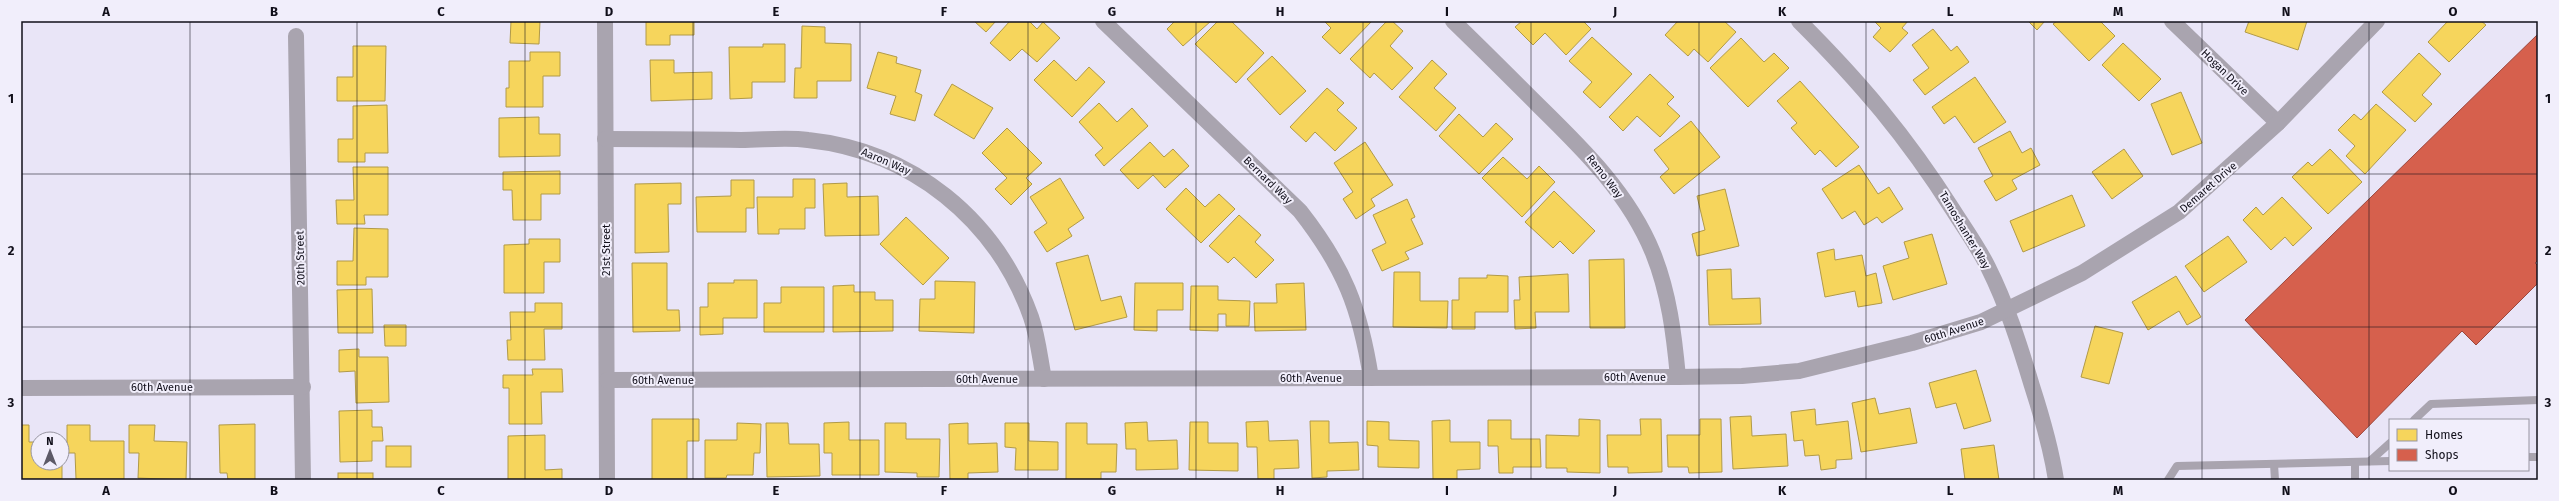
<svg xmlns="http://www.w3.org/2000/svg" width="2559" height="501" viewBox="0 0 2559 501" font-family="'Fira Sans',sans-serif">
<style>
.homes{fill:#f6d55c;stroke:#b19a48}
.shops{fill:#d6604d;stroke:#9b483e}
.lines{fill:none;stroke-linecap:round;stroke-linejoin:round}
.service{stroke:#a9a4af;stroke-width:8}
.minor{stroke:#a9a4af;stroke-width:16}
.grid{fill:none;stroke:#110f1a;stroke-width:1;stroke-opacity:0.55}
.labels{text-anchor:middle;stroke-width:4;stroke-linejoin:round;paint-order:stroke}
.street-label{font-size:11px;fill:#110f1a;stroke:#f1eefb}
.neatline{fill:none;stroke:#110f1a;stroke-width:1.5}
.grid-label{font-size:13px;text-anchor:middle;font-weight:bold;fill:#110f1a}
</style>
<rect width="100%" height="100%" fill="#e9e5f7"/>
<g class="homes">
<polygon points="511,21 540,21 539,44 510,43"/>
<polygon points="646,21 694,21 694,35 670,35 670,45 646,45"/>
<polygon points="974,21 996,21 986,32"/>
<polygon points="1010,21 1029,21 1037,29 1043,22 1060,38 1037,62 1022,49 1010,61 990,43"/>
<polygon points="1175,21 1211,21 1183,46 1167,29"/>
<polygon points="1218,21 1231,21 1264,53 1236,83 1195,44"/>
<polygon points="1324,21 1372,21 1340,54 1322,37 1331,28"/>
<polygon points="1387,21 1392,21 1403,31 1390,46 1413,68 1392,90 1374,73 1370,78 1350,59"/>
<polygon points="1522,21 1583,21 1591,29 1566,55 1545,33 1533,45 1515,27"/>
<polygon points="1678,21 1724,21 1736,32 1708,62 1694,49 1688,56 1665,35"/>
<polygon points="1874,21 1908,21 1902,28 1908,33 1890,52 1873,37 1881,28"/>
<polygon points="2028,21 2045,21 2037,30"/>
<polygon points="2057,21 2100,21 2115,36 2089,61 2053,24"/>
<polygon points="2249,21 2307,21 2298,50 2245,32"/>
<polygon points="2448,21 2481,21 2486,25 2449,62 2428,42"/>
<polygon points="802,26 825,27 825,43 851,44 851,81 817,81 817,98 794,98 795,68 801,68"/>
<polygon points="1933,29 1951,51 1957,46 1969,62 1925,95 1913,80 1929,68 1912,45"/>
<polygon points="1592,37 1632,74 1600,108 1583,92 1592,82 1569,61"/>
<polygon points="1741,38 1764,62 1774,53 1789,68 1748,107 1710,68"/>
<polygon points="2123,43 2161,79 2139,101 2102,65"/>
<polygon points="763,44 785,44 785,82 752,82 752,98 730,99 729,47 763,47"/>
<polygon points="353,46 386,46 385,101 337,101 337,77 353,77"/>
<polygon points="530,52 560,52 560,76 543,76 543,107 506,107 506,88 509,88 509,61 530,61"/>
<polygon points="878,52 897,57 896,63 921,70 915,92 922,95 915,121 890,114 896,96 867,88"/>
<polygon points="2419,53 2441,74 2422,95 2432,104 2415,122 2382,92"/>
<polygon points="1272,56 1306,91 1280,115 1247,79"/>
<polygon points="650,60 674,60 674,73 712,72 712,99 651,101"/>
<polygon points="1054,60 1076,81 1089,67 1105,82 1072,117 1034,80"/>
<polygon points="1432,60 1447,74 1434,88 1456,108 1436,131 1399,97"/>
<polygon points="1650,74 1674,97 1667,104 1680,116 1660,137 1637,116 1623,131 1609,117"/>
<polygon points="1975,77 2006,122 1974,143 1955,116 1944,124 1932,107"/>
<polygon points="1800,81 1859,147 1836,167 1820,150 1815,155 1791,128 1797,123 1777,101"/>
<polygon points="952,84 993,108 974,139 934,115"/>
<polygon points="1327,88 1344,103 1337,110 1357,128 1335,151 1315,132 1306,142 1290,127"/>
<polygon points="2181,92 2202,143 2172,155 2151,104"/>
<polygon points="1099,103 1117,122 1132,108 1148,126 1104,166 1095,155 1103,148 1079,122"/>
<polygon points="2376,104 2406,130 2365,174 2346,156 2355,146 2338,130 2354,114 2361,120"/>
<polygon points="387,105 388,153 365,153 365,162 338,162 338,139 353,139 353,106"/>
<polygon points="1459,114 1483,137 1496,123 1513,139 1479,174 1439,136"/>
<polygon points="539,117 539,134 560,134 560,156 499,157 499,118"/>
<polygon points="1691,121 1720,157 1674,194 1660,177 1669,169 1654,150"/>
<polygon points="1007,128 1042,163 1026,178 1032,184 1011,205 995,189 1007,178 982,153"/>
<polygon points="2010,131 2022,153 2031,148 2040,165 2012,180 2017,189 1996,201 1984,181 1993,176 1978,148"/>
<polygon points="1150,142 1164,157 1173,149 1189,166 1165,188 1153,175 1138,189 1120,170"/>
<polygon points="1365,142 1393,185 1371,199 1375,206 1356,219 1343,199 1353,192 1334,163"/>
<polygon points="2124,149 2143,176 2112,199 2092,172"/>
<polygon points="2330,149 2362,182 2328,214 2292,177 2308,162 2312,166"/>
<polygon points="1503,157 1527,179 1539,166 1555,182 1522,217 1482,178"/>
<polygon points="1859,165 1878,194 1889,187 1903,209 1882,223 1877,217 1864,225 1855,211 1842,219 1822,189"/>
<polygon points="353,167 388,167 388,215 364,215 365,224 337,224 336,200 354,200"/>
<polygon points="560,171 560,194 541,194 541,220 513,220 512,190 503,190 503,172"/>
<polygon points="1060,178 1084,218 1068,229 1072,236 1047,252 1034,232 1047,223 1030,197"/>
<polygon points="793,179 815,179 815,208 805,208 805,229 779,229 779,234 758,234 757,197 793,197"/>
<polygon points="731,180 754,180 754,208 746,208 746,232 697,232 696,197 731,196"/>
<polygon points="681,183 681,204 668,204 669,252 635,253 635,184"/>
<polygon points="847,183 847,197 878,196 879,235 825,236 823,184"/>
<polygon points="1186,188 1205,207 1219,194 1235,209 1201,243 1166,209"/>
<polygon points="1725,189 1739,246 1697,256 1692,234 1705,230 1697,196"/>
<polygon points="1554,191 1595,231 1573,254 1560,241 1553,248 1525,222"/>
<polygon points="2072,195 2085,226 2023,252 2010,221"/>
<polygon points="2282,197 2312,228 2293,246 2285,237 2271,250 2243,220 2256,207 2263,215"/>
<polygon points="1407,199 1415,217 1411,219 1423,244 1405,252 1409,259 1382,271 1372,250 1386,243 1373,215"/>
<polygon points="1239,215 1261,235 1255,242 1274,260 1256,278 1234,257 1228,263 1209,246"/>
<polygon points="906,217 949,258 923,285 880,244"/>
<polygon points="354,228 388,229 388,277 366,277 366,285 337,285 337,261 353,261"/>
<polygon points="1932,234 1947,284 1893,300 1883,266 1909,258 1904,242"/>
<polygon points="2228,236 2247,262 2204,292 2185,266"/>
<polygon points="529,239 560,239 560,262 544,262 544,293 504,293 504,245 529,244"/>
<polygon points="1834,249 1835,260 1862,255 1866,276 1876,273 1882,303 1858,307 1855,291 1825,297 1817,253"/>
<polygon points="1088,255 1101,301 1121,296 1127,317 1075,330 1056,263"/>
<polygon points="1624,259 1625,328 1590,328 1589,260"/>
<polygon points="632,263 667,263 667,310 679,310 680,331 633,332"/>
<polygon points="1731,269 1732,299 1760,298 1761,324 1709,325 1707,270"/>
<polygon points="1394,272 1420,272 1420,301 1448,301 1447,328 1393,327"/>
<polygon points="1568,274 1569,312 1535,312 1536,328 1515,329 1514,300 1520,300 1519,277"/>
<polygon points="1487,275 1508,276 1508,312 1475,312 1475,329 1452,329 1452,300 1459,300 1459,278 1487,278"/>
<polygon points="2176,276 2201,317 2187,325 2179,311 2148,330 2132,302"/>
<polygon points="734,280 757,280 757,318 723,318 723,334 700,335 700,307 708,307 708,283 734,283"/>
<polygon points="935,281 975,282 974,333 919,331 920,299 935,299"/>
<polygon points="1135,283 1183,283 1183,310 1157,310 1157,331 1134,330"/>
<polygon points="1304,283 1306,330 1255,331 1254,303 1277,303 1276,284"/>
<polygon points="854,285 854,292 875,292 875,300 893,300 893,331 833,332 833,286"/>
<polygon points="1191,286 1218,286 1218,300 1250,301 1249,326 1226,326 1226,314 1218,314 1218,331 1190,330"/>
<polygon points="781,287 824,287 824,332 764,332 764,303 781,303"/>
<polygon points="372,289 373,333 338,333 337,290"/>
<polygon points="535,303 562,303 562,329 544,329 545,360 508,360 507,340 511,340 510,312 535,312"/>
<polygon points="384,325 406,325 406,346 385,346"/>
<polygon points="2095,326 2123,333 2109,384 2081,377"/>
<polygon points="359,349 359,357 388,357 389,402 356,403 355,371 339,372 339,350"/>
<polygon points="532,369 562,369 563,392 541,392 542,424 509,424 509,388 503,388 503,375 533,375"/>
<polygon points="1976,370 1991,421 1964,429 1956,403 1936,408 1929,383"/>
<polygon points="1875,398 1879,414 1910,408 1917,443 1861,452 1852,403"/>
<polygon points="1815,409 1816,425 1848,421 1852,459 1836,460 1836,468 1821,470 1819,455 1805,456 1803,440 1794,441 1791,412"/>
<polygon points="372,410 372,427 382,427 383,441 372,441 372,461 340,462 339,411"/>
<polygon points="1751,416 1752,436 1786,434 1788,466 1733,469 1730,417"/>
<polygon points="652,419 699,419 699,441 687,441 687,480 652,480"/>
<polygon points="1579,419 1600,420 1600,473 1567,472 1567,468 1546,468 1546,435 1579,436"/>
<polygon points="1640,419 1661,419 1662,472 1628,473 1628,467 1608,467 1607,435 1641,435"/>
<polygon points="1700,419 1721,419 1722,472 1689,473 1688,467 1668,467 1667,435 1700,435"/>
<polygon points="1450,420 1450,442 1480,442 1480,469 1457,470 1457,480 1433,480 1432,421"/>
<polygon points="1488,420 1511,420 1511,439 1540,439 1541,467 1513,467 1513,473 1499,473 1498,446 1488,446"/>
<polygon points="1268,421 1269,441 1298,440 1299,468 1274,469 1274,480 1258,480 1257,447 1247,447 1246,422"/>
<polygon points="1310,421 1329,421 1329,443 1358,442 1359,470 1327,471 1327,477 1312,478"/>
<polygon points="1367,421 1389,422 1389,440 1419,441 1419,468 1378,467 1378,446 1367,445"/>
<polygon points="849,422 849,440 879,440 879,475 832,475 832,453 824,453 824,423"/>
<polygon points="1147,422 1148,441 1177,440 1178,469 1136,470 1136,449 1126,449 1125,423"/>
<polygon points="1190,422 1208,422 1208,443 1238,443 1238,471 1189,470"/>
<polygon points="737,423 761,424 760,453 754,453 753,475 727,475 726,478 705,478 705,440 737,440"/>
<polygon points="766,423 788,423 789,444 819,444 820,476 767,477"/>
<polygon points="885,423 906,423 906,439 940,439 939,477 917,477 917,473 885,472"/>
<polygon points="968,423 968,444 997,443 998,472 968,473 968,480 950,480 949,424"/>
<polygon points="1005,423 1029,423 1029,441 1058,442 1058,470 1015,470 1016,448 1005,447"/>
<polygon points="1066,423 1087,423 1087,444 1117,444 1116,472 1101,472 1101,480 1066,480"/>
<polygon points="255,424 255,480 228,480 227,473 220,473 219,425"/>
<polygon points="21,425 29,425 29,442 38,442 38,463 62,463 62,479 21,479"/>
<polygon points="67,425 90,425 90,441 124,441 124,479 76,479 75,453 67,453"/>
<polygon points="129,425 155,425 154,441 187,442 186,480 138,478 139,453 129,453"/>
<polygon points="545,435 545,470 562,469 562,480 508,480 508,436"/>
<polygon points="1994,445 1999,480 1965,480 1961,449"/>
<rect x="386" y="446" width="25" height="21"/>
<rect x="338" y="473" width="35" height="7"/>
</g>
<polygon class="shops" points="2538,34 2538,260 2535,263 2538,266 2538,283 2476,345 2462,331 2357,438 2245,320"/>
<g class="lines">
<g class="service">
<polyline points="2414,420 2431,404 2538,400"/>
<polyline points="2528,457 2538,457"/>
<polyline points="2370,461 2390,443"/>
<polyline points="2274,464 2275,480"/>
<polyline points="2168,480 2177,466 2390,461"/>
<polyline points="2355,480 2355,462"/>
</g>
<g class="minor">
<polyline points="605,21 607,480"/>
<path d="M1103 21 1300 211C1344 267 1360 308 1371 378"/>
<path d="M1453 21C1482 49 1510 77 1539 106 1584 150 1629 194 1653 253 1669 293 1674 334 1678 377"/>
<path d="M1799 21C1861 83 1906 136 1953 210 1965 229 1978 247 1988 267 2007 305 2020 346 2032 386 2042 417 2051 448 2056 480"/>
<polyline points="2172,21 2278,123"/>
<polyline points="296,36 303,480"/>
<path d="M605 139C651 139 696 139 741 140 763 140 786 137 808 140 912 151 996 219 1031 317 1038 337 1040 359 1044 379"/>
<polyline points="607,380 1678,377 1742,376 1799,371 1912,343 1981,322 2082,273 2179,212 2278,123 2377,21"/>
<polyline points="21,388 303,387"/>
</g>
</g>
<path class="grid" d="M190 21V480M357 21V480M525 21V480M693 21V480M860 21V480M1028 21V480M1196 21V480M1363 21V480M1531 21V480M1699 21V480M1866 21V480M2034 21V480M2202 21V480M2369 21V480M21 174H2538M21 327H2538"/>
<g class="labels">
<g class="street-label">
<text transform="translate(2225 72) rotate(44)" y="4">Hogan Drive</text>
<text transform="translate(886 161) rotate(23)" y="4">Aaron Way</text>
<text transform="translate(1605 176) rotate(52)" y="4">Remo Way</text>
<text transform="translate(1268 180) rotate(44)" y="4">Bernard Way</text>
<text transform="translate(2208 187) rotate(-41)" y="4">Demaret Drive</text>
<text transform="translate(1965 230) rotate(59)" y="4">Tamoshanter Way</text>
<text transform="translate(606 250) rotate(-90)" y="4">21st Street</text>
<text transform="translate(300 258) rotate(-91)" y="4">20th Street</text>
<text transform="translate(1954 330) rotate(-18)" y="4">60th Avenue</text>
<text x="1635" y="381">60th Avenue</text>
<text x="1311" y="382">60th Avenue</text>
<text x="987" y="383">60th Avenue</text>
<text x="663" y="384">60th Avenue</text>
<text x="162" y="391">60th Avenue</text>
</g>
</g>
<rect width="2559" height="501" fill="none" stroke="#f1eefb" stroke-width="44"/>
<rect x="2389" y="419" width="140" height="52" fill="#f1eefb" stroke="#9795a1"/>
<rect x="2397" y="429" width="20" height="12" fill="#f6d55c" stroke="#9795a1"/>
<text x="2425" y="439" font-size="12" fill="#110f1a">Homes</text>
<rect x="2397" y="449" width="20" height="12" fill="#d6604d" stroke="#9795a1"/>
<text x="2425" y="459" font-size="12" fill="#110f1a">Shops</text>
<g transform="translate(50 451)"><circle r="19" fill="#f1eefb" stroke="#9795a1"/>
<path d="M0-3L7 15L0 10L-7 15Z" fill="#5d5a67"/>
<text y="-6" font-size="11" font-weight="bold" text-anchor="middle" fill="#110f1a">N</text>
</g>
<rect x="22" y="22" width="2515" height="457" class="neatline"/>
<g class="grid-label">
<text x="106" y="16">A</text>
<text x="274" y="16">B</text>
<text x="441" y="16">C</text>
<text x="609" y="16">D</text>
<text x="776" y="16">E</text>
<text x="944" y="16">F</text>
<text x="1112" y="16">G</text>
<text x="1280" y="16">H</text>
<text x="1447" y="16">I</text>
<text x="1615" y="16">J</text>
<text x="1782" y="16">K</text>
<text x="1950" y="16">L</text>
<text x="2118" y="16">M</text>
<text x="2286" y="16">N</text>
<text x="2453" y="16">O</text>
<text x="11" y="103">1</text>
<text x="2548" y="103">1</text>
<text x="11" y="255">2</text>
<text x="2548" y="255">2</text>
<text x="11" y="407">3</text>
<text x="2548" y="407">3</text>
<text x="106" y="495">A</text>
<text x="274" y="495">B</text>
<text x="441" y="495">C</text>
<text x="609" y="495">D</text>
<text x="776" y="495">E</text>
<text x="944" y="495">F</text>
<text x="1112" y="495">G</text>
<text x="1280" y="495">H</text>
<text x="1447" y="495">I</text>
<text x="1615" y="495">J</text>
<text x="1782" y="495">K</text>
<text x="1950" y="495">L</text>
<text x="2118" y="495">M</text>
<text x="2286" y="495">N</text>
<text x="2453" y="495">O</text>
</g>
</svg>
